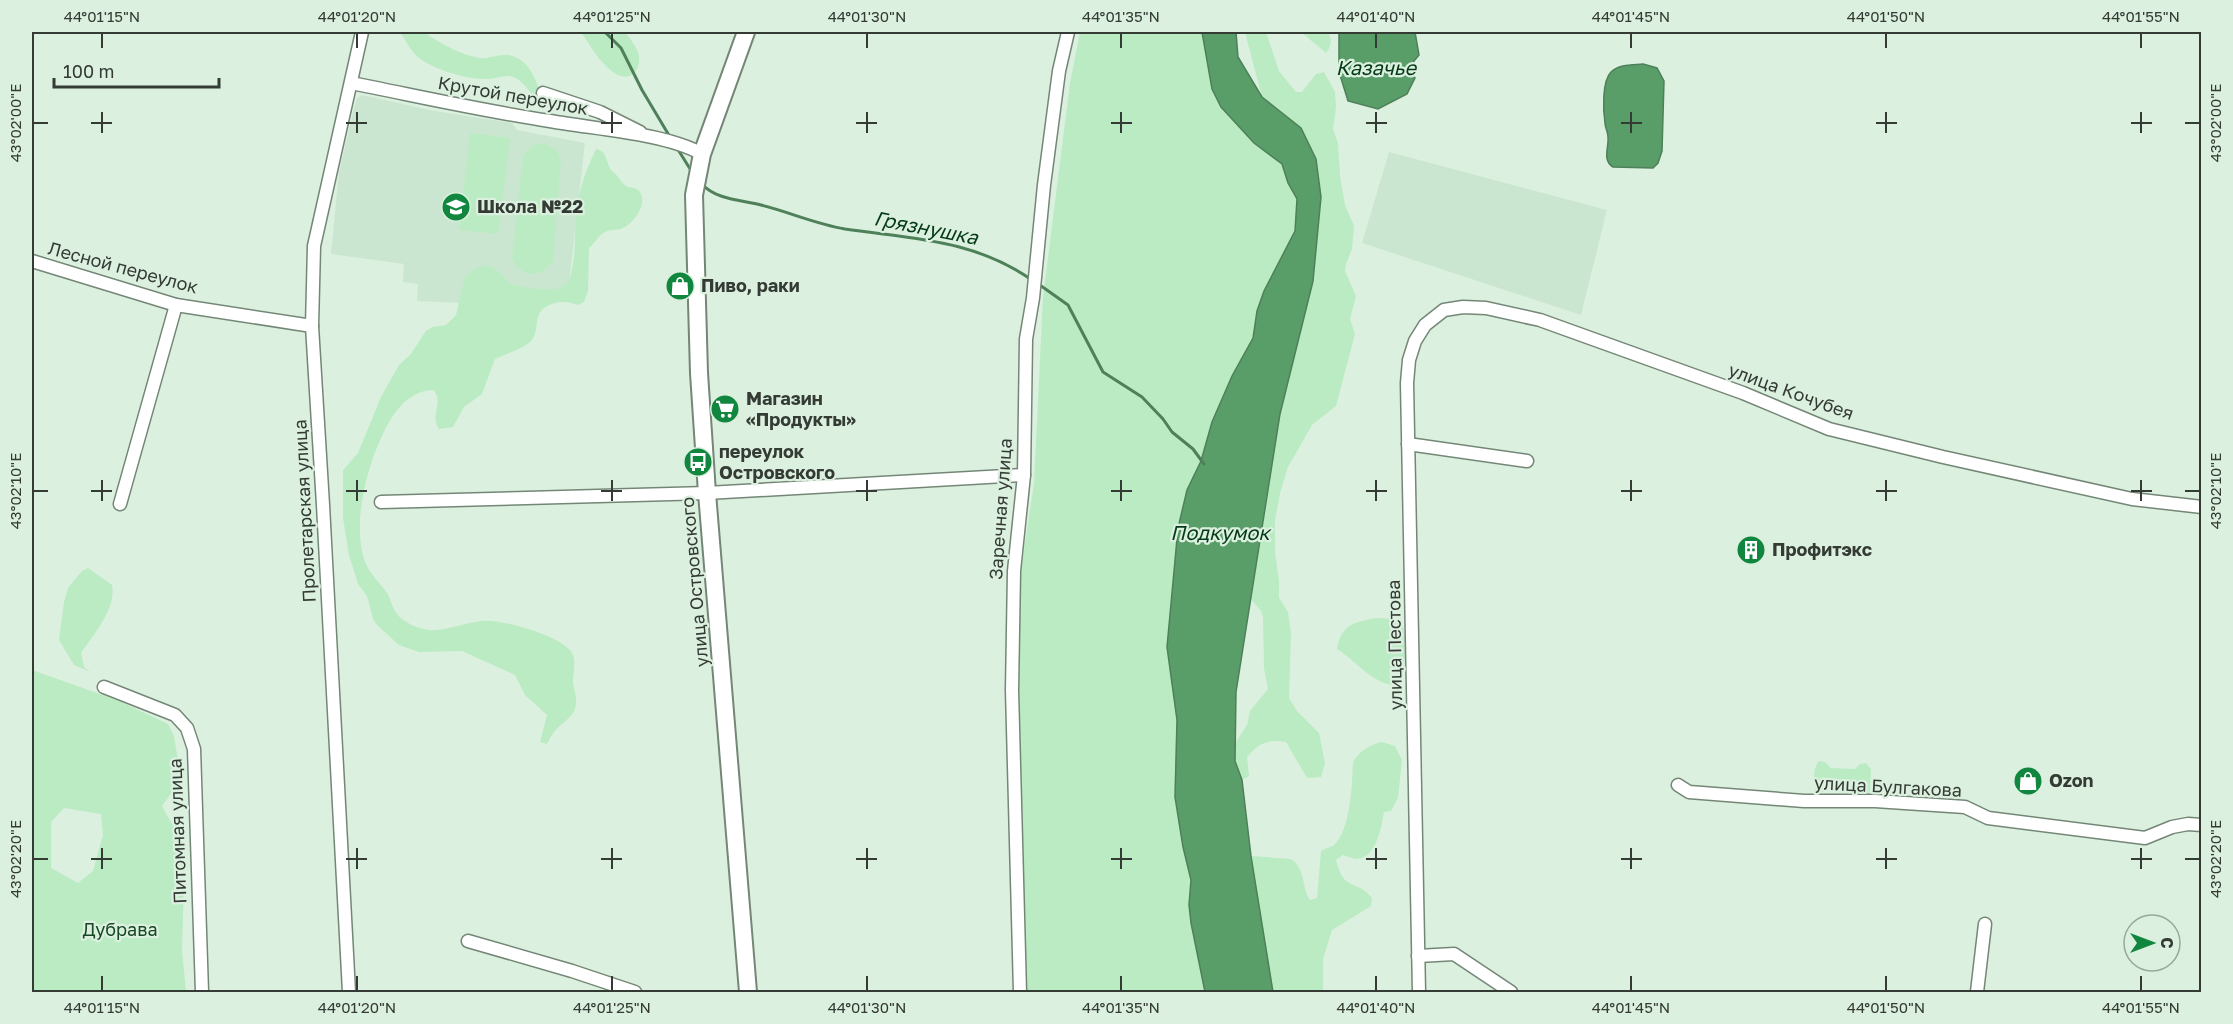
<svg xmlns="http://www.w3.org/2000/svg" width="2233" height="1024" viewBox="0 0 2233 1024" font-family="'Golos Text',sans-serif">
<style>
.built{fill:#cbe6d0}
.green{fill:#bbebc3;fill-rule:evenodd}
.water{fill:#599d69;stroke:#4e8059;stroke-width:1.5}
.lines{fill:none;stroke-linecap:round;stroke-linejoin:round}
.stream{stroke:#4e8059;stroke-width:3}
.street-casing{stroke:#748777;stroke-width:15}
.secondary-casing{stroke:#748777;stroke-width:20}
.street{stroke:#fff;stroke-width:12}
.secondary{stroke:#fff;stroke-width:16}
.ticks{fill:none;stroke:#333b34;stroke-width:2}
.labels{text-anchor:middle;stroke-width:4.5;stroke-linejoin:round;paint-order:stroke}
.street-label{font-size:18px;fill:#333b34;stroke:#dcf0df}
.poi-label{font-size:18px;font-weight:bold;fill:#333b34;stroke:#dcf0df;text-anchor:start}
.park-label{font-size:18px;fill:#164825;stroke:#dcf0df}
.water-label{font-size:20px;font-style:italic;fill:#043a18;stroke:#dcf0df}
.neatline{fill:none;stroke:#333b34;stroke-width:2}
.ticks-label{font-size:15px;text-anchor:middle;fill:#333b34}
</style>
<rect width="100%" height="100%" fill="#dcf0df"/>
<g class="built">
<polygon points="362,95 435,111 512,123 517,130 585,143 568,293 485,304 417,301 418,284 403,282 404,264 331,254 339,172 354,108 357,98"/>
<polygon points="1389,152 1607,210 1581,315 1362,243"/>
</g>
<g class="green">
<path d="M400 32H426L428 35C444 45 461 55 480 58 489 59 499 54 509 55 529 59 537 80 541 98L536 99C529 92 523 80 513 77 506 74 498 78 490 79 470 80 436 71 419 58 411 52 405 39 400 32Z"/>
<path d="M581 32H625C630 39 638 48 639 56 641 73 628 83 613 72 599 62 590 45 581 32Z"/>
<polygon points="1080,32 1202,32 1212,89 1221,107 1254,143 1282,164 1288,183 1297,199 1295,231 1264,291 1257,311 1253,338 1232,376 1212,422 1201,461 1187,490 1178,528 1167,647 1177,720 1175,797 1183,847 1191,880 1189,905 1191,923 1205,992 1025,992 1017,678 1020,576 1034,483 1043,297 1070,83"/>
<path d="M1245 32H1266L1279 71 1296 92H1302L1316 74 1324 72 1335 92 1336 107 1333 129 1338 143 1340 176 1345 205 1354 226 1352 249 1346 264 1345 271 1356 296 1350 319 1355 334 1336 406 1312 425 1288 467 1280 493 1275 521V552L1279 581V598L1288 612 1291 633 1289 698 1297 711 1319 733 1325 763 1321 777 1307 778 1286 742C1268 739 1259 743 1247 757L1249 776 1242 780 1235 761 1236 742 1247 725 1250 711 1268 689 1264 668 1263 617 1261 611 1251 599 1280 414 1313 281 1321 197 1316 159 1301 128 1262 97Z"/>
<path d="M1301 32H1328C1332 40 1332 45 1326 53Z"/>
<polygon points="470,133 510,138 498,234 459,230"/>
<path d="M542 143 555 148 561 159 553 261C542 279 520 278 512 258L523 156 531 146Z"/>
<path d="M596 149C609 151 605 166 614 173 619 176 621 183 626 186 630 188 636 187 639 191 649 202 634 223 623 228 617 231 610 229 605 232 599 235 595 243 589 248L588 291 584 302 578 305C570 302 563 301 555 303 527 311 544 330 529 343 520 350 505 354 495 359L482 394 464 407 453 427 439 429C429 415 445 402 433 390 407 391 392 414 382 436 366 470 351 527 366 564 371 575 380 583 387 593 391 599 392 608 397 614 403 622 418 629 429 630 441 632 468 622 482 621 501 619 566 636 573 655 576 663 573 675 573 682 574 692 578 698 575 709 571 719 560 724 554 732 551 736 549 740 547 744L540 742 547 715 525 695 515 675 462 651 419 652 399 645 377 625 373 619 367 596 358 584 349 555 343 518V470L358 453 381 397 399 365 410 355 426 331 432 327 446 325 456 315 465 277C472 270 484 261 494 268 500 271 503 278 508 282 516 288 550 291 560 288 563 286 565 284 568 283 577 259 574 237 576 212 579 189 586 170 596 149Z"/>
<path d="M88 568 112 585C117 608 93 635 81 653L84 667 90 672 74 665 59 640 64 602 68 588 82 571Z"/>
<path d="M1376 618 1393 619 1404 628C1407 649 1405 666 1400 686 1372 685 1359 663 1337 649 1341 625 1354 622 1376 618Z"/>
<path d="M32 670 117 700 168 724 174 736 181 780 162 806 185 847 182 949 186 992H32ZM64 808 101 814 103 835 93 871 78 883 51 868V822Z"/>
<path d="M1382 742 1395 746 1402 760 1398 798 1391 811 1384 812C1381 827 1377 857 1357 859 1353 859 1347 856 1343 855L1336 860C1344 893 1356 878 1372 898L1371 906 1332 930 1323 959V992H1273L1251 856 1291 859C1306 869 1301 886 1310 900L1317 898 1321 851C1324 849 1331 847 1334 845 1351 829 1352 784 1353 762 1358 752 1371 744 1382 742Z"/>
<path d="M1819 761 1825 762 1831 768 1855 769 1860 764 1866 763 1871 769 1870 790 1868 794H1857L1853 787 1830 786 1827 792H1816C1814 782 1812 769 1819 761Z"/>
</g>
<g class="water">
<polygon points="1202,32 1236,32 1238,57 1262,97 1301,128 1316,159 1321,197 1313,281 1280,414 1236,692 1235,761 1242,780 1251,856 1273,992 1205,992 1191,923 1189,905 1191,880 1183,847 1175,797 1177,720 1167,647 1178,528 1187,490 1201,461 1212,422 1232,376 1253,338 1257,311 1264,291 1295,231 1297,199 1288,183 1282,164 1254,143 1221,107 1212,89"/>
<polygon points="1339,32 1415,32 1419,55 1414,61 1412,73 1415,78 1407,94 1378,109 1348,101 1339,72"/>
<path d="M1643 64 1657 68 1664 81 1662 151 1658 163 1653 168 1613 167C1602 160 1609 148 1608 137 1608 132 1605 127 1605 123 1603 110 1602 81 1611 72 1619 64 1633 65 1643 64Z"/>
</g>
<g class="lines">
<g class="stream">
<polyline points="605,32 621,48 642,90 670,137"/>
<polyline points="677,148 692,172"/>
<path d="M702 184C716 200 742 200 761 205 789 212 816 224 845 229 913 239 973 239 1032 280"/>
<polyline points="1037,283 1068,305 1103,372 1142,397 1163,419 1172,432 1193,449 1204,464"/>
</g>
<g class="street-casing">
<g id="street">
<path d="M351 83C417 96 483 111 550 121 594 129 665 133 702 154"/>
<polyline points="543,93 600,112 640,132"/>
<polyline points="32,261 176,305 312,326"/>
<polyline points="1408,444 1527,461"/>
<polyline points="381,502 707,493 1024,475"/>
<polyline points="120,504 176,305"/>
<polyline points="104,687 175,715 187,728 194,749 202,992"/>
<polyline points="1678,785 1689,792 1804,801 1875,801 1965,807 1988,818 2145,838 2172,827 2188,824 2202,825"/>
<polyline points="468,941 572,971 635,992"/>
<polyline points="1418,956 1454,954 1511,992"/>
<polyline points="349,992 323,505 312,326 314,246 362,32"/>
<polyline points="1020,992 1012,690 1014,571 1024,475 1026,339 1033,298 1044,185 1059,71 1068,32"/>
<polyline points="1419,992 1407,383 1409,360 1415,341 1425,325 1444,310 1463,307 1486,308 1540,320 1743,393 1829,429 1943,457 2132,499 2202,507"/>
<polyline points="1977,992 1985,924"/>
</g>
</g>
<g class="secondary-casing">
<polyline id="secondary" points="746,32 702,154 694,195 699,373 707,493 748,992"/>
</g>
<use href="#street" class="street"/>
<use href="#secondary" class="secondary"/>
</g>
<path class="ticks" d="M102 33V48M357 33V48M612 33V48M867 33V48M1121 33V48M1376 33V48M1631 33V48M1886 33V48M2141 33V48M102 112V133M357 112V133M612 112V133M867 112V133M1121 112V133M1376 112V133M1631 112V133M1886 112V133M2141 112V133M33 123H48M91 123H112M346 123H367M601 123H622M856 123H877M1111 123H1132M1366 123H1387M1621 123H1642M1876 123H1897M2131 123H2152M2185 123H2200M102 480V501M357 480V501M612 480V501M867 480V501M1121 480V501M1376 480V501M1631 480V501M1886 480V501M2141 480V501M33 491H48M91 491H112M346 491H367M601 491H622M856 491H877M1111 491H1132M1366 491H1387M1621 491H1642M1876 491H1897M2131 491H2152M2185 491H2200M102 848V869M357 848V869M612 848V869M867 848V869M1121 848V869M1376 848V869M1631 848V869M1886 848V869M2141 848V869M33 859H48M91 859H112M346 859H367M601 859H622M856 859H877M1111 859H1132M1366 859H1387M1621 859H1642M1876 859H1897M2131 859H2152M2185 859H2200M102 976V991M357 976V991M612 976V991M867 976V991M1121 976V991M1376 976V991M1631 976V991M1886 976V991M2141 976V991"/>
<defs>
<g id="school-disc" transform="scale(1.5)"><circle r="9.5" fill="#11863e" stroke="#dcf0df"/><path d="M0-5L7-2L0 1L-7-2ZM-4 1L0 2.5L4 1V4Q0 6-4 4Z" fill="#fff"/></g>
<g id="shop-disc" transform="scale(1.5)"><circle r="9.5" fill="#11863e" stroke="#dcf0df"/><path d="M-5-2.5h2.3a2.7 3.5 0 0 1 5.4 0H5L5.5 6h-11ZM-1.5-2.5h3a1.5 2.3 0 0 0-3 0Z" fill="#fff"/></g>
<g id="supermarket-disc" transform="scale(1.5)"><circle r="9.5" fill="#11863e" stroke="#dcf0df"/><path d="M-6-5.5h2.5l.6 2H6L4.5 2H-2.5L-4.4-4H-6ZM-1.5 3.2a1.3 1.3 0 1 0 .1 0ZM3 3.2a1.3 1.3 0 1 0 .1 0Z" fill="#fff"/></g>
<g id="bus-disc" transform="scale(1.5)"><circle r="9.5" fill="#11863e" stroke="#dcf0df"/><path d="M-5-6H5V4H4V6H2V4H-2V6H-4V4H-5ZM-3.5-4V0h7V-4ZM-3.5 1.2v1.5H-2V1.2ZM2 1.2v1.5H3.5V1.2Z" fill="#fff"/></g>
<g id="building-disc" transform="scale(1.5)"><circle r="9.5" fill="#11863e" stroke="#dcf0df"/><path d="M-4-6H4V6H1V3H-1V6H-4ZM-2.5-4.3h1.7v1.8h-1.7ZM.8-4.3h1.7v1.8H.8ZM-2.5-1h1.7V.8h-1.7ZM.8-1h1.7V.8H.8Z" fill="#fff"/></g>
</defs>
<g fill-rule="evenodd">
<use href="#school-disc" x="456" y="207"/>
<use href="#shop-disc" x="680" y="286"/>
<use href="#supermarket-disc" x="725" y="409"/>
<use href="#bus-disc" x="698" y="462"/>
<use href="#building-disc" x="1751" y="550"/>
<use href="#shop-disc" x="2028" y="781"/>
</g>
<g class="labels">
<g class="street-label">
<text transform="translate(513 96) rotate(10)" y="6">Крутой переулок</text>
<text transform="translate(123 268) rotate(15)" y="6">Лесной переулок</text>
<text transform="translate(1791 392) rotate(20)" y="6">улица Кочубея</text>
<text transform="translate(1001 509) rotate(-86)" y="6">Заречная улица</text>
<text transform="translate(305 511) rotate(-93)" y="6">Пролетарская улица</text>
<text transform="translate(695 582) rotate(-95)" y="6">улица Островского</text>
<text transform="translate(1395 645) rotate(-91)" y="6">улица Пестова</text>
<text transform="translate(1888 787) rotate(3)" y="6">улица Булгакова</text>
<text transform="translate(178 831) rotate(-92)" y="6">Питомная улица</text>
</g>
<g class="poi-label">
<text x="477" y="213">Школа №22</text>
<text x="701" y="292">Пиво, раки</text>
<text x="746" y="405">Магазин<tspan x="746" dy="21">«Продукты»</tspan></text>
<text x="719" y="458">переулок<tspan x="719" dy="21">Островского</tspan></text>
<text x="1772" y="556">Профитэкс</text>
<text x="2049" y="787">Ozon</text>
</g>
<g class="park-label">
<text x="120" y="936">Дубрава</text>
</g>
<g class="water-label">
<text x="1376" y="75">Казачье</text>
<text transform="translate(926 228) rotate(11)" y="7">Грязнушка</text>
<text x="1220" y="540">Подкумок</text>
</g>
</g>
<rect width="2233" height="1024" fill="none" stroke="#dcf0df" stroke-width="66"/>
<g transform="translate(2152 943) rotate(90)"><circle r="28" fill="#dcf0df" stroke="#98a89b" stroke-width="1.5"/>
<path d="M0-4.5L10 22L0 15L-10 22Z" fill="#11863e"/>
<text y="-9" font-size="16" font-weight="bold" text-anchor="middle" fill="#333b34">С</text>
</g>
<path d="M54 78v9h165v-9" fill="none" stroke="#333b34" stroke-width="3"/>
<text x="63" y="78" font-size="18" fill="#333b34" stroke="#dcf0df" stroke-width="4.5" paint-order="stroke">100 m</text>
<rect x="33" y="33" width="2167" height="958" class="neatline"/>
<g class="ticks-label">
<text x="102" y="22">44°01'15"N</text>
<text x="357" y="22">44°01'20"N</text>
<text x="612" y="22">44°01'25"N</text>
<text x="867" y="22">44°01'30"N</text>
<text x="1121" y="22">44°01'35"N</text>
<text x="1376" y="22">44°01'40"N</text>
<text x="1631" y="22">44°01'45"N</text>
<text x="1886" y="22">44°01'50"N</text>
<text x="2141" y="22">44°01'55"N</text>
<text transform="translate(2216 123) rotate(-90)" y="5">43°02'00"E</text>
<text transform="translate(16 123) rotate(-90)" y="5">43°02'00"E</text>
<text transform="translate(2216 491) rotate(-90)" y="5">43°02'10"E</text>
<text transform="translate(16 491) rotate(-90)" y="5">43°02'10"E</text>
<text transform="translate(2216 859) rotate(-90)" y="5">43°02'20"E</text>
<text transform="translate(16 859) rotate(-90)" y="5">43°02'20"E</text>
<text x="102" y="1013">44°01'15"N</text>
<text x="357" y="1013">44°01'20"N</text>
<text x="612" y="1013">44°01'25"N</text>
<text x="867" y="1013">44°01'30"N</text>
<text x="1121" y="1013">44°01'35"N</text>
<text x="1376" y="1013">44°01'40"N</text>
<text x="1631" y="1013">44°01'45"N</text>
<text x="1886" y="1013">44°01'50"N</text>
<text x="2141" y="1013">44°01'55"N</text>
</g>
</svg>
